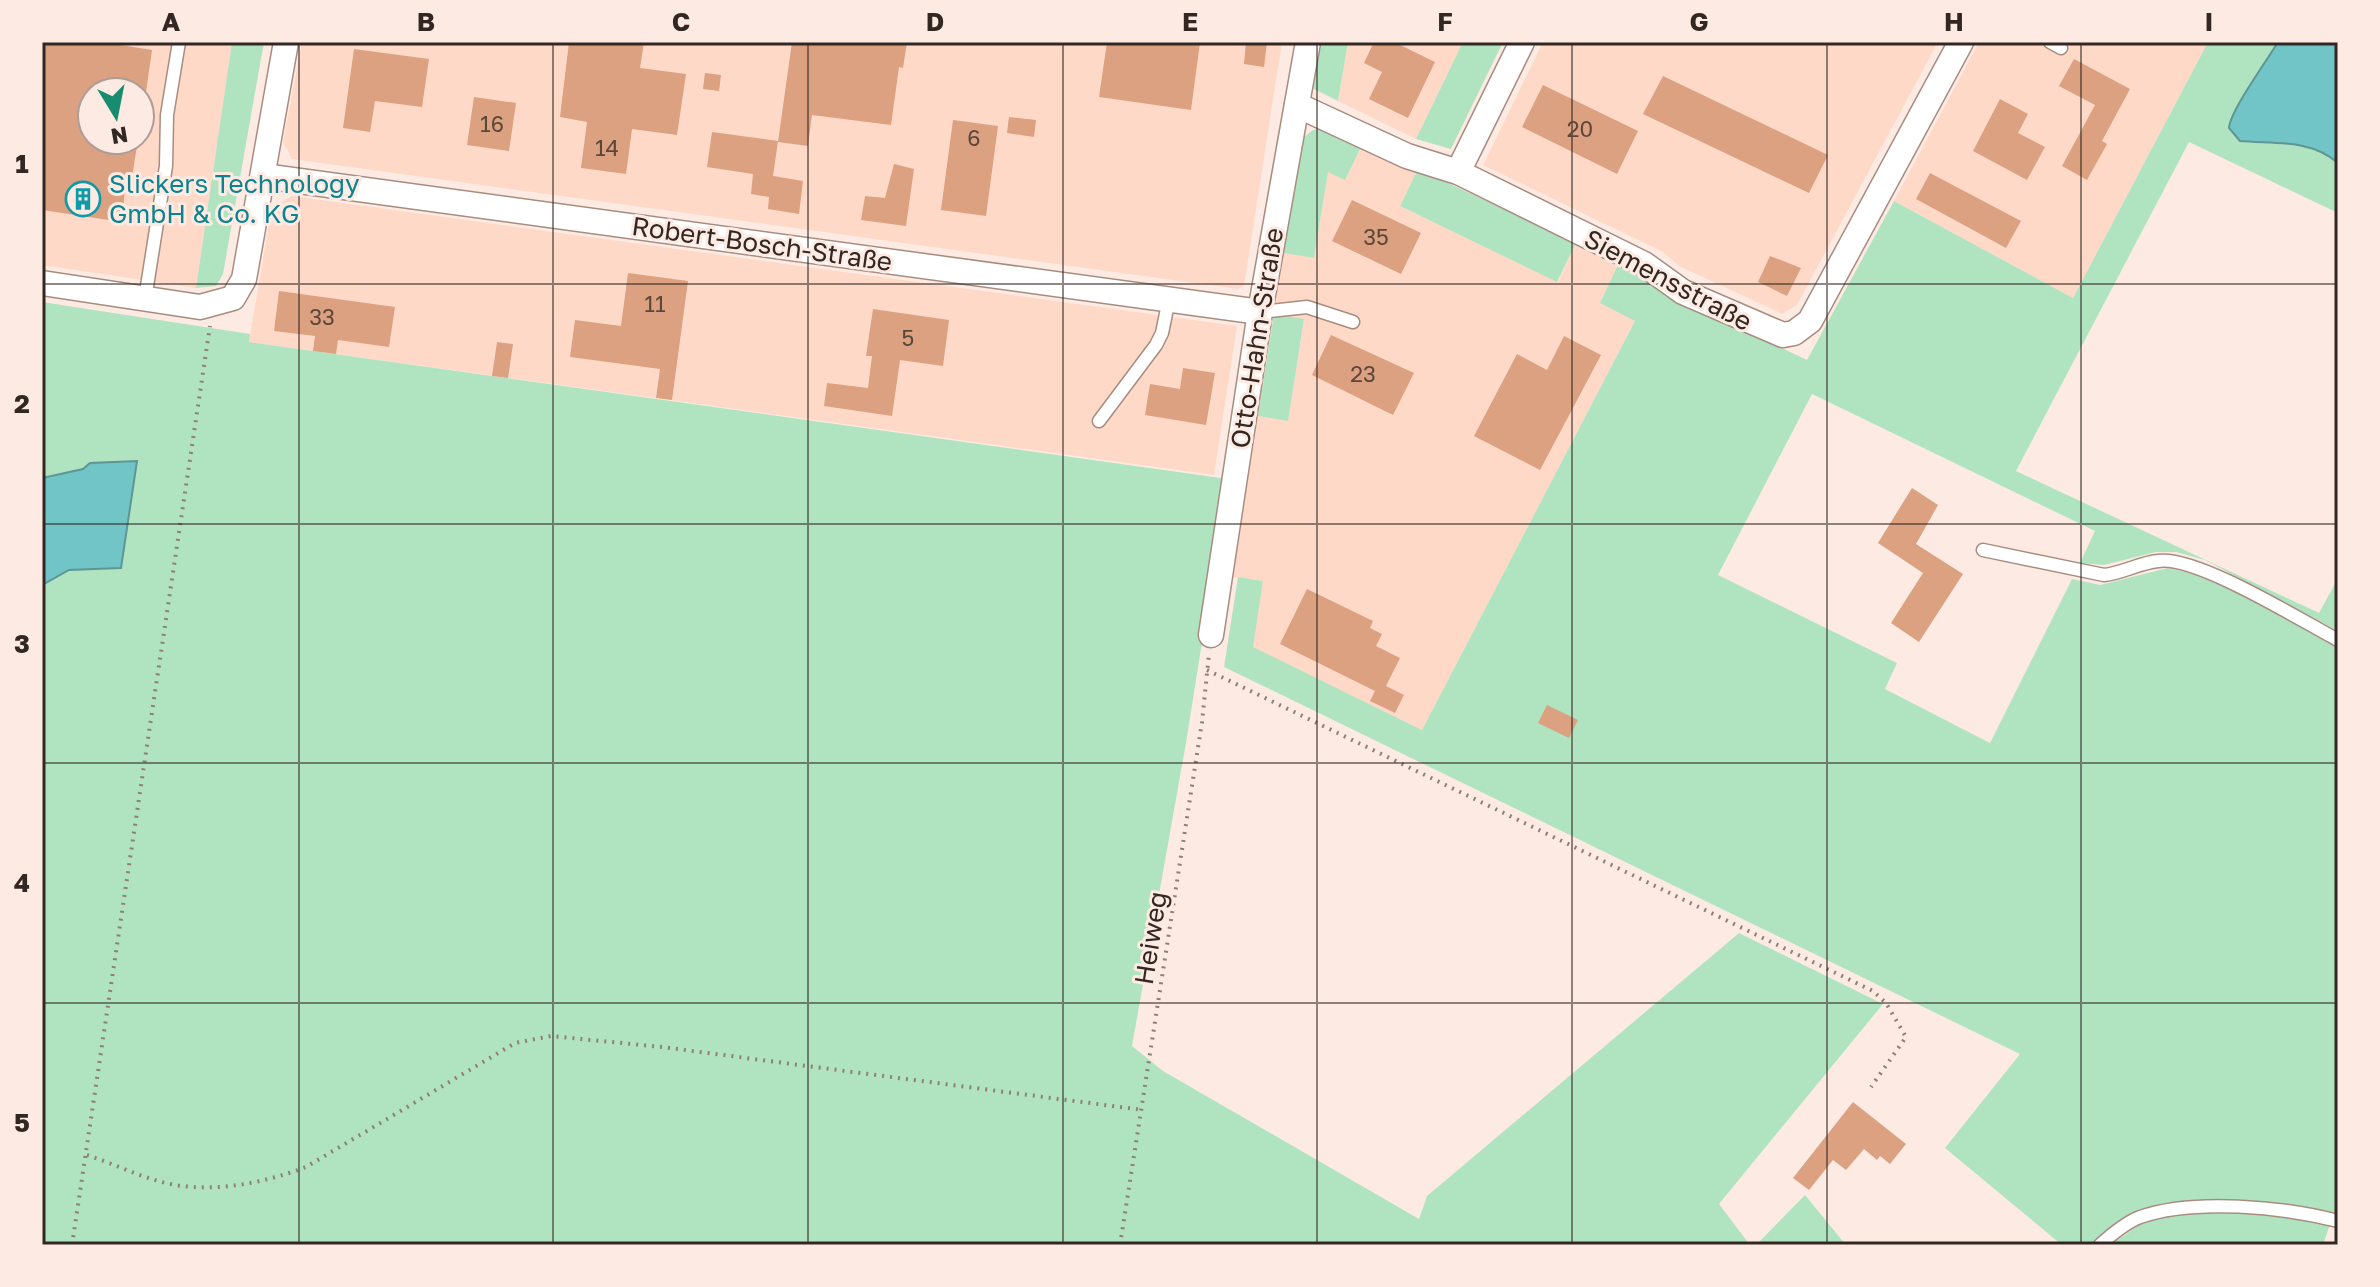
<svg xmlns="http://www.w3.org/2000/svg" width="2380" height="1287" viewBox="0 0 2380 1287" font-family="'Golos Text',sans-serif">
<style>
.built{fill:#ffd9c8;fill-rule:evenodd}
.green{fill:#b0e4c0}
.water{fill:#71c5c6;stroke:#5e9695;stroke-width:2}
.building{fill:#dba181}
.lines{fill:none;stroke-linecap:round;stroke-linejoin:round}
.lane-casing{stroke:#a88c80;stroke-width:15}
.street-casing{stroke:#a88c80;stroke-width:27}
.path{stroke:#8e8079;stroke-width:4;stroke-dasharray:2 6;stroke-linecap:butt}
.lane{stroke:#fff;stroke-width:12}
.street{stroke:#fff;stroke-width:24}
.grid{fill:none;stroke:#322722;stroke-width:2;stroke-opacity:0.55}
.labels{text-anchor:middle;stroke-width:6;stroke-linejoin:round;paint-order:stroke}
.number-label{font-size:22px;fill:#5c463a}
.culture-label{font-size:26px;fill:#0d838f;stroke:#fdebe3;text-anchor:start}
.street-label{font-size:26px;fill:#322722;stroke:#fdebe3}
.neatline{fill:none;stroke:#322722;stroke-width:3}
.grid-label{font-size:26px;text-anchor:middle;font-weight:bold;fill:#322722}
</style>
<rect width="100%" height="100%" fill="#fdebe3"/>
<g class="built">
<path d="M42 42H232L196 288 42 265ZM92 92H140V140H92Z"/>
<polygon points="302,42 1282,42 1244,286 1238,289 292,159 283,142"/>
<polygon points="1348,42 1463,42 1416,139 1338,101"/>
<polygon points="1543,42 1938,42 1797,305 1782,314 1679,266 1663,252 1483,165"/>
<polygon points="1979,42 2208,42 2073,298 1894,201"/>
<polygon points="1362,145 1418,169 1400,206 1558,282 1576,243 1619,263 1635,321 1422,730 1252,647 1263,581 1233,577 1258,416 1288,420 1304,320 1274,314 1284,253 1314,258 1328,171"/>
<polygon points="292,196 1237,326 1214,475 249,342 270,217 275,205"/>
</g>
<g class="green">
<polygon points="232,42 264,42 223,274 216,286 196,288"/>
<polygon points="1317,42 1348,42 1338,101 1310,87"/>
<polygon points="1463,42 1503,42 1451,149 1416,139"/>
<path d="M2208 42H2278L2248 94 2240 141C2275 144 2311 139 2338 163V213L2189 142 2016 471 2319 613 2338 578V631L2205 560 2176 552H2156L2104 565 2080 563 2095 531 1812 394 1718 575 1897 663 1885 689 1990 743 2072 579 2100 585 2168 568 2189 573 2220 584 2338 647V1213C2286 1202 2191 1191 2142 1209 2122 1216 2107 1231 2092 1245H2062L1945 1148 2020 1054 1224 667 1238 577 1263 581 1253 647 1422 730 1635 321 1600 303 1619 263 1649 278 1671 295 1807 360 1894 201 2073 298Z"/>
<polygon points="1325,128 1362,145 1345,180 1328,172 1314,258 1284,253 1303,138 1313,130"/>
<polygon points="1418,169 1576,243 1557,282 1400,206"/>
<polygon points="42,302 250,334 249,342 1228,479 1186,743 1132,1046 1163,1071 1419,1219 1427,1196 1739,933 1883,1004 1719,1204 1750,1245 42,1245"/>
<polygon points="1274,314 1304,319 1288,421 1258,416"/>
<polygon points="1805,1195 1846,1245 1756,1245"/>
<polygon points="2174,1214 2266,1214 2330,1224 2323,1245 2110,1245 2145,1221"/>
</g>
<g class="water">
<path d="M2278 42H2338V163C2311 139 2275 144 2240 141L2229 128C2230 111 2266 62 2278 42Z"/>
<polygon points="137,461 121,568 69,570 42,585 42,478 83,469 90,463"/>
</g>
<g class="building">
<polygon points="42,42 102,42 152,50 146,92 92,92 92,140 138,140 130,189 125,188 122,222 42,210"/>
<polygon points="569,42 644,42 640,68 686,74 677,135 632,129 626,174 581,168 587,122 560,117"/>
<polygon points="792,42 907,42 903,68 899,67 891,125 812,115 808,146 778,142"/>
<polygon points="1107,42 1200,42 1191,110 1099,97"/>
<polygon points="1246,42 1267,42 1264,67 1244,64"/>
<polygon points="1374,42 1394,42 1435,62 1408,118 1369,99 1382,72 1364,63"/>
<polygon points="354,49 429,59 422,107 375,101 370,132 343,128"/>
<polygon points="2074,59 2130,89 2102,141 2107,144 2087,180 2062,166 2095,105 2059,86"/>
<polygon points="705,73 721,75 719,91 703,89"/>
<polygon points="1663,76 1828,155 1809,193 1643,114"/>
<polygon points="1543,85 1638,131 1617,174 1522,127"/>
<polygon points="474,97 516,103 509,151 467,145"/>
<polygon points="2000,99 2028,114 2018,133 2045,147 2027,180 1973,151"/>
<polygon points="1009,117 1036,120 1034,137 1007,133"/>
<polygon points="953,120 998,126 986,216 941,210"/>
<polygon points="712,132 778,141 773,176 803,181 799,214 768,209 769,197 751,194 753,174 707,167"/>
<polygon points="894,164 914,169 906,226 861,220 865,196 885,198"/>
<polygon points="1930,173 2021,221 2006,248 1916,199"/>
<polygon points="1352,200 1421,233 1401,274 1332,241"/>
<polygon points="1770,256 1801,268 1787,296 1758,282"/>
<polygon points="628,273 688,281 672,400 656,398 660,369 570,357 575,320 621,326"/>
<polygon points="279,291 395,307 389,347 338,340 336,354 313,351 315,336 274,331"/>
<polygon points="873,309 949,320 943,366 900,360 892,416 824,406 827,383 868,388 872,356 866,356"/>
<polygon points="1331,335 1414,373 1393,415 1312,375"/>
<polygon points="1564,336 1601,355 1540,470 1474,436 1517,354 1547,370"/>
<polygon points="497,342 513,344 508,378 492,376"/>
<polygon points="1183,368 1215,373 1206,425 1145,415 1150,384 1180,389"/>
<polygon points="1912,488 1938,505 1916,544 1963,574 1919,642 1891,623 1923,573 1878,543"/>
<polygon points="1307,589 1373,621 1370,628 1382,634 1376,646 1400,658 1386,686 1404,695 1395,713 1370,701 1375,691 1280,644"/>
<polygon points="1547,705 1578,720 1569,738 1538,723"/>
<polygon points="1853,1102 1906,1144 1890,1164 1880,1156 1877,1160 1864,1149 1846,1170 1833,1160 1809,1190 1793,1178"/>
</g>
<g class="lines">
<g class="lane-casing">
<g id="lane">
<polyline points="2050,42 2061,48"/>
<polyline points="145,299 166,166 167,115 179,42"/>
<polyline points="1260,312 1307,307 1353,322"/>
<polyline points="1099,421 1156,345 1162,333 1169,299"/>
<path d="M1983 550 2104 575C2123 573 2139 563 2158 561 2196 555 2300 620 2338 640"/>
<path d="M2100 1245C2112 1234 2125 1223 2140 1217 2194 1198 2284 1207 2338 1221"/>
</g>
</g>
<g class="street-casing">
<g id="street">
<polyline points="1297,105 1407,156 1458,172 1644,264 1683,292 1783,335 1794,333 1810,321 1961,42"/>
<polyline points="1458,172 1522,42"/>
<polyline points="263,176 1260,312"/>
<polyline points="42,283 200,307 233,298 244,279 286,42"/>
<polyline points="1211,635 1260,312 1308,42"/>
</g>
</g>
<g class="path">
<polyline points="1207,670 1873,991 1886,1003 1906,1037 1871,1087"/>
<path d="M87 1155C111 1163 134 1174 158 1181 205 1195 262 1184 306 1167L515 1043 551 1036 662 1047 1143 1110"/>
<polyline points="72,1245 210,326"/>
<polyline points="1120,1245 1202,722 1209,654"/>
</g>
<use href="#lane" class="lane"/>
<use href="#street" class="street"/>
</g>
<path class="grid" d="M299 42V1245M553 42V1245M808 42V1245M1063 42V1245M1317 42V1245M1572 42V1245M1827 42V1245M2081 42V1245M42 284H2338M42 524H2338M42 763H2338M42 1003H2338"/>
<defs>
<g id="building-ring" transform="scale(1.8)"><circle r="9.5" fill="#fdebe3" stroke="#0f9aa8" stroke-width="1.5"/><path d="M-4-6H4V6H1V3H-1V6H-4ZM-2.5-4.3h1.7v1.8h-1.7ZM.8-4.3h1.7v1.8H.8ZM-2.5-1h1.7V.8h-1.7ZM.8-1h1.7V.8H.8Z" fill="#0f9aa8"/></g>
</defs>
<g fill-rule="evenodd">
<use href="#building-ring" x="83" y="199"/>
</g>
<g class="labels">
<g class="number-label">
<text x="492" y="132">16</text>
<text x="1580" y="137">20</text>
<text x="974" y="146">6</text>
<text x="607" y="156">14</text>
<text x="1376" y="245">35</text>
<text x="655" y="312">11</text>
<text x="322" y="325">33</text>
<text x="908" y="346">5</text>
<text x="1363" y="382">23</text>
</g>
<g class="culture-label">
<text x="109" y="193">Slickers Technology<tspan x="109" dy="30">GmbH &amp; Co. KG</tspan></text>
</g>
<g class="street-label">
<text transform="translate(762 244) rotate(8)" y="9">Robert-Bosch-Straße</text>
<text transform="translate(1668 280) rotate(28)" y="9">Siemensstraße</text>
<text transform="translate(1257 338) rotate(-81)" y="9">Otto-Hahn-Straße</text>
<text transform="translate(1151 938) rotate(-81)" y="9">Heiweg</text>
</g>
</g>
<rect width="2380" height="1287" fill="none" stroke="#fdebe3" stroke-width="88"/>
<g transform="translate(116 116) rotate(170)"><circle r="38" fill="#fdebe3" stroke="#ac9d96" stroke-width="2"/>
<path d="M0-6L14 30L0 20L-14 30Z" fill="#188c6e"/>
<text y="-12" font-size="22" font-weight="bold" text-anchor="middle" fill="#322722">N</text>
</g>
<rect x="44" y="44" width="2292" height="1199" class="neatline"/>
<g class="grid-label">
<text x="171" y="31">A</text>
<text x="426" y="31">B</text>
<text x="681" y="31">C</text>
<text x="935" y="31">D</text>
<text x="1190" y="31">E</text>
<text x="1445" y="31">F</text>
<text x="1699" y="31">G</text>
<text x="1954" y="31">H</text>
<text x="2209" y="31">I</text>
<text x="22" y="173">1</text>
<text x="22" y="413">2</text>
<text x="22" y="653">3</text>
<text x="22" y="892">4</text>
<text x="22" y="1132">5</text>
</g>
</svg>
